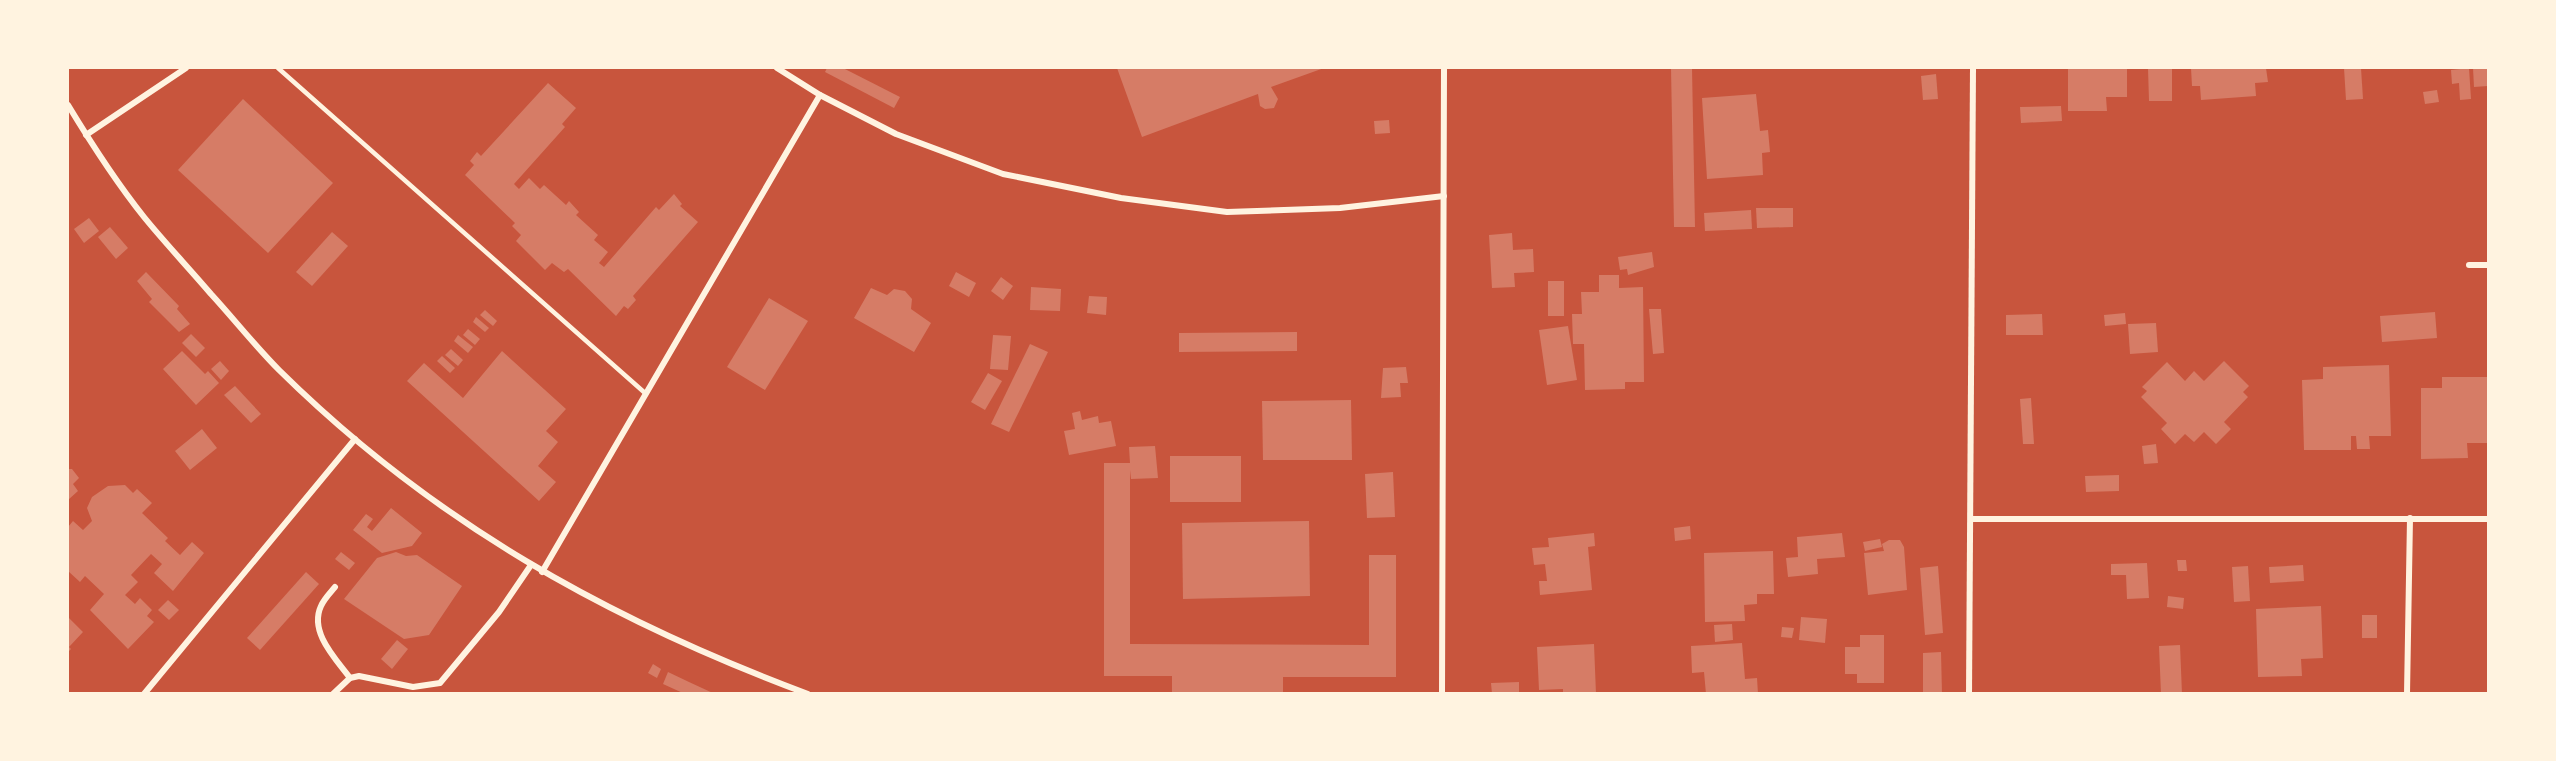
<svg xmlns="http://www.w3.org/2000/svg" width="2556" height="761" viewBox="0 0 2556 761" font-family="'Noto Serif',serif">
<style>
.building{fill:#d67c66}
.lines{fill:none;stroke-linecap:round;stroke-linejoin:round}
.service{stroke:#fff3e0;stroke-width:4.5}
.minor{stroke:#fff3e0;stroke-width:6}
</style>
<rect width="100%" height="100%" fill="#c8553d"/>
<g class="building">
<polygon points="827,68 843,68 900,97 894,108 825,72"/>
<polygon points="1117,68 1324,68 1271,87 1278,99 1274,108 1265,109 1260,106 1258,94 1142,137"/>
<polygon points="1671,68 1692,68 1695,227 1674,227"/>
<polygon points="2068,68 2127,68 2127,97 2106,97 2107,111 2068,111"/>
<polygon points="2148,68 2172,68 2172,101 2149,101"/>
<polygon points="2191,68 2266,68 2268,82 2255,83 2256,96 2201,100 2200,86 2192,86"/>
<polygon points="2344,68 2361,68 2363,99 2346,100"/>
<polygon points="2469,68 2471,99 2460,100 2459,83 2452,84 2451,70"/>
<polygon points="2473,68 2488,68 2488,86 2474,87"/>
<polygon points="1936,74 1938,99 1923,100 1921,76"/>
<polygon points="548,83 576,108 562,124 565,127 514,184 519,189 529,178 540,189 544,185 566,205 569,201 579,212 576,215 598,235 594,240 608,252 599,263 604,267 656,207 659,210 674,194 682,204 680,206 698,222 633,296 636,300 628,309 624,306 616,316 568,269 564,272 552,263 545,270 516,241 521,235 512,226 515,223 465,175 474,165 470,161 477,152 481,156"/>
<polygon points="2437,90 2439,102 2425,104 2423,92"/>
<polygon points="1756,94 1760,131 1768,130 1770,152 1762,153 1763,175 1707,179 1702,98"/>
<polygon points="243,99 333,183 268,253 178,170"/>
<polygon points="2061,106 2062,121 2021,123 2020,107"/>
<polygon points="1389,120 1390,133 1375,134 1374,121"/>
<polygon points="1756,208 1793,208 1793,227 1757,228"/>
<polygon points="1751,210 1752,229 1705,231 1704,213"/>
<polygon points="89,218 99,231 84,243 74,229"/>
<polygon points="110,227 128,248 116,259 98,237"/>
<polygon points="332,232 348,246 312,286 296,272"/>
<polygon points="1512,233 1513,250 1533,249 1534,272 1514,273 1515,287 1492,288 1489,235"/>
<polygon points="1652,252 1654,267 1628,275 1627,269 1620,270 1618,257"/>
<polygon points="146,272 179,306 177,309 190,324 179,332 149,302 152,299 137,281"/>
<polygon points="956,272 976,283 969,297 949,286"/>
<polygon points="1599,275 1619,275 1619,288 1643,287 1644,382 1625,382 1625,389 1585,390 1584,344 1573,344 1572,314 1582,314 1581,292 1599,292"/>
<polygon points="1001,277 1013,286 1003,300 991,291"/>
<rect x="1548" y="281" width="16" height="35"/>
<polygon points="1031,287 1061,289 1060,311 1030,310"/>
<polygon points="871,288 887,295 894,289 905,291 912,299 911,309 931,323 914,352 854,318"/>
<polygon points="1089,296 1107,297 1106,315 1087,313"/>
<polygon points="769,298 808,321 765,390 727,367"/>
<polygon points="1649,309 1661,309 1664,353 1653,354"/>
<polygon points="485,310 497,321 493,326 480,315"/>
<polygon points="2435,312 2437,338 2382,342 2380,316"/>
<polygon points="2125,313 2126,324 2105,326 2104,315"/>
<polygon points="2042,314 2043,335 2006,335 2006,315"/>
<polygon points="476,317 489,328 485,332 473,322"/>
<polygon points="2156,323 2158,352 2130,354 2128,324"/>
<polygon points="1568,326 1577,380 1547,385 1539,330"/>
<polygon points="468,329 480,339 475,345 463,335"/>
<polygon points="1297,332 1297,351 1179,352 1179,333"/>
<polygon points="191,334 205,348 196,357 182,343"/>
<polygon points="458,335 473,347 468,353 454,341"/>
<polygon points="993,335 1011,336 1008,370 990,369"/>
<polygon points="1030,344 1048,352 1009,432 991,424"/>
<polygon points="451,349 463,360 458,366 445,355"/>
<polygon points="182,351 205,374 208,371 219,383 196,405 163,369"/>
<polygon points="502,351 566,409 546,431 558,442 538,466 556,482 539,501 407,381 424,363 463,398"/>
<polygon points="442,356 455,368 450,373 437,361"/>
<polygon points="220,361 229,371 221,380 211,369"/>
<polygon points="2224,361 2249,386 2243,392 2248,397 2224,422 2231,429 2216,444 2204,432 2194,442 2185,434 2175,444 2161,429 2167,423 2141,397 2147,391 2142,387 2167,362 2185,381 2194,371 2204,381"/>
<polygon points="2389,365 2391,436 2369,436 2370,449 2357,449 2356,436 2351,436 2351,450 2304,450 2302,380 2323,379 2323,367"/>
<polygon points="1406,367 1408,383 1400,383 1401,397 1381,398 1383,368"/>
<polygon points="988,373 1002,381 985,410 971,402"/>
<polygon points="2442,377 2488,377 2488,443 2467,443 2468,458 2421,459 2421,388 2442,388"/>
<polygon points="235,386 261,414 251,423 224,395"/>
<polygon points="2031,398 2034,444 2023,444 2020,399"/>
<polygon points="1351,400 1352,460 1263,460 1262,401"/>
<polygon points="1080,411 1082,420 1098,416 1099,423 1111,421 1116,446 1069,455 1064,431 1075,429 1072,413"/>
<polygon points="202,429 217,448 190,470 175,451"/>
<polygon points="2156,444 2158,463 2144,464 2142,446"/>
<polygon points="1155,446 1158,478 1131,479 1130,470 1130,644 1369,645 1369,555 1396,555 1396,677 1283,677 1283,694 1172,694 1172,676 1104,676 1104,463 1130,463 1129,447"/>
<rect x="1170" y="456" width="71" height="46"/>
<polygon points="68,469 72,469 79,478 73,484 78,491 68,500"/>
<polygon points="1393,472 1395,517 1367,518 1365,474"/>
<polygon points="2119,475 2119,491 2086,492 2085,476"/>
<polygon points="125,485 133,493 137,489 152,503 142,513 168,538 165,541 180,555 192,542 204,553 173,591 154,573 162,564 151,554 131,575 138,582 125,595 135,604 140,598 152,610 147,616 154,622 128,649 90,610 104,594 85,576 80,582 68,571 68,527 73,521 83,530 92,521 87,508 92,497 108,486"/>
<polygon points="391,508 422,533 412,546 382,553 353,530 366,514 373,519 367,527 372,531"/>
<polygon points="1309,521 1310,596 1183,599 1182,523"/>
<polygon points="1690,526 1691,539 1675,541 1674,528"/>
<polygon points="1594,533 1595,546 1588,547 1592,590 1540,595 1539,581 1547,581 1545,564 1534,565 1532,548 1549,547 1548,538"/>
<polygon points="1842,533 1845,557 1817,559 1818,574 1788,577 1786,558 1798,557 1797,537"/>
<polygon points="1880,539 1882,547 1865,551 1863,542"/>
<polygon points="1889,540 1900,540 1904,547 1907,590 1868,595 1864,553 1884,551 1882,544"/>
<polygon points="1773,551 1774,594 1757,594 1757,604 1744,605 1745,621 1705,622 1704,553"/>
<polygon points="341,552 355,563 349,570 335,559"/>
<polygon points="396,552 406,556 417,555 462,586 429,635 404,639 344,599 377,558"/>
<polygon points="2177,560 2186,560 2187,571 2178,571"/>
<polygon points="2147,563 2149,598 2127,599 2126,575 2111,575 2111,564"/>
<polygon points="2303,565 2304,581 2270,583 2269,567"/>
<polygon points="1938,566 1943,633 1925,635 1920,568"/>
<polygon points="2248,566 2250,601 2234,602 2232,567"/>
<polygon points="306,572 319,584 260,650 247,638"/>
<polygon points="2168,596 2184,598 2183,609 2167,607"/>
<polygon points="168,600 179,610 169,620 158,610"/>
<polygon points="2321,606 2323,658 2301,659 2302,676 2258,677 2256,609"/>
<rect x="2362" y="615" width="15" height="23"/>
<polygon points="68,617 83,632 69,647 71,649 68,652"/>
<polygon points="1801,617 1827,619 1825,643 1799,640"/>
<polygon points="1732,624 1733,640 1715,642 1714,625"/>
<polygon points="1782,627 1794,628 1792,638 1781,637"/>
<polygon points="1860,635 1884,635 1884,683 1857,683 1857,674 1845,674 1845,647 1860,647"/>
<polygon points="397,640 408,649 392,669 381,659"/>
<polygon points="1742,643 1745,679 1757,678 1758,694 1706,694 1704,672 1692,673 1691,646"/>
<polygon points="1594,644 1596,694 1563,694 1563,689 1539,690 1537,647"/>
<polygon points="2180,645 2182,694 2161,694 2159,646"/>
<polygon points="1941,652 1942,694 1923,694 1923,653"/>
<polygon points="653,664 661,669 657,678 648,673"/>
<polygon points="668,672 689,682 715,694 685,694 663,684"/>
<polygon points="1519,682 1519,694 1492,694 1491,683"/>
</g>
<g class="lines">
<polyline class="service" points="278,68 645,393"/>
<g class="minor">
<polyline points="777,68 820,95 896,134 1003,174 1121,198 1227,212 1340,208 1444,196"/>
<path d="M68 105C91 143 116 182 144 217 165 243 189 268 211 294 234 319 255 346 279 370 433 522 607 619 808 694"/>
<polyline points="86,135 186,68"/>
<polyline points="2469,265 2488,265"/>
<polyline points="1971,519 2488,519"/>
<polyline points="542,572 820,95"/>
<path d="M335 587C330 593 324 599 321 606 309 632 335 658 350 678"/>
<polyline points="144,694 355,439"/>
<polyline points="333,694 350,678 359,676 413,687 440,683 499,612 531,565"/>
<polyline points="1442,694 1444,68"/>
<polyline points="1969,694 1973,68"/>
<polyline points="2407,694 2410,518"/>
</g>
</g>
<rect width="2556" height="761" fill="none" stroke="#fff3e0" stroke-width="138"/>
</svg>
